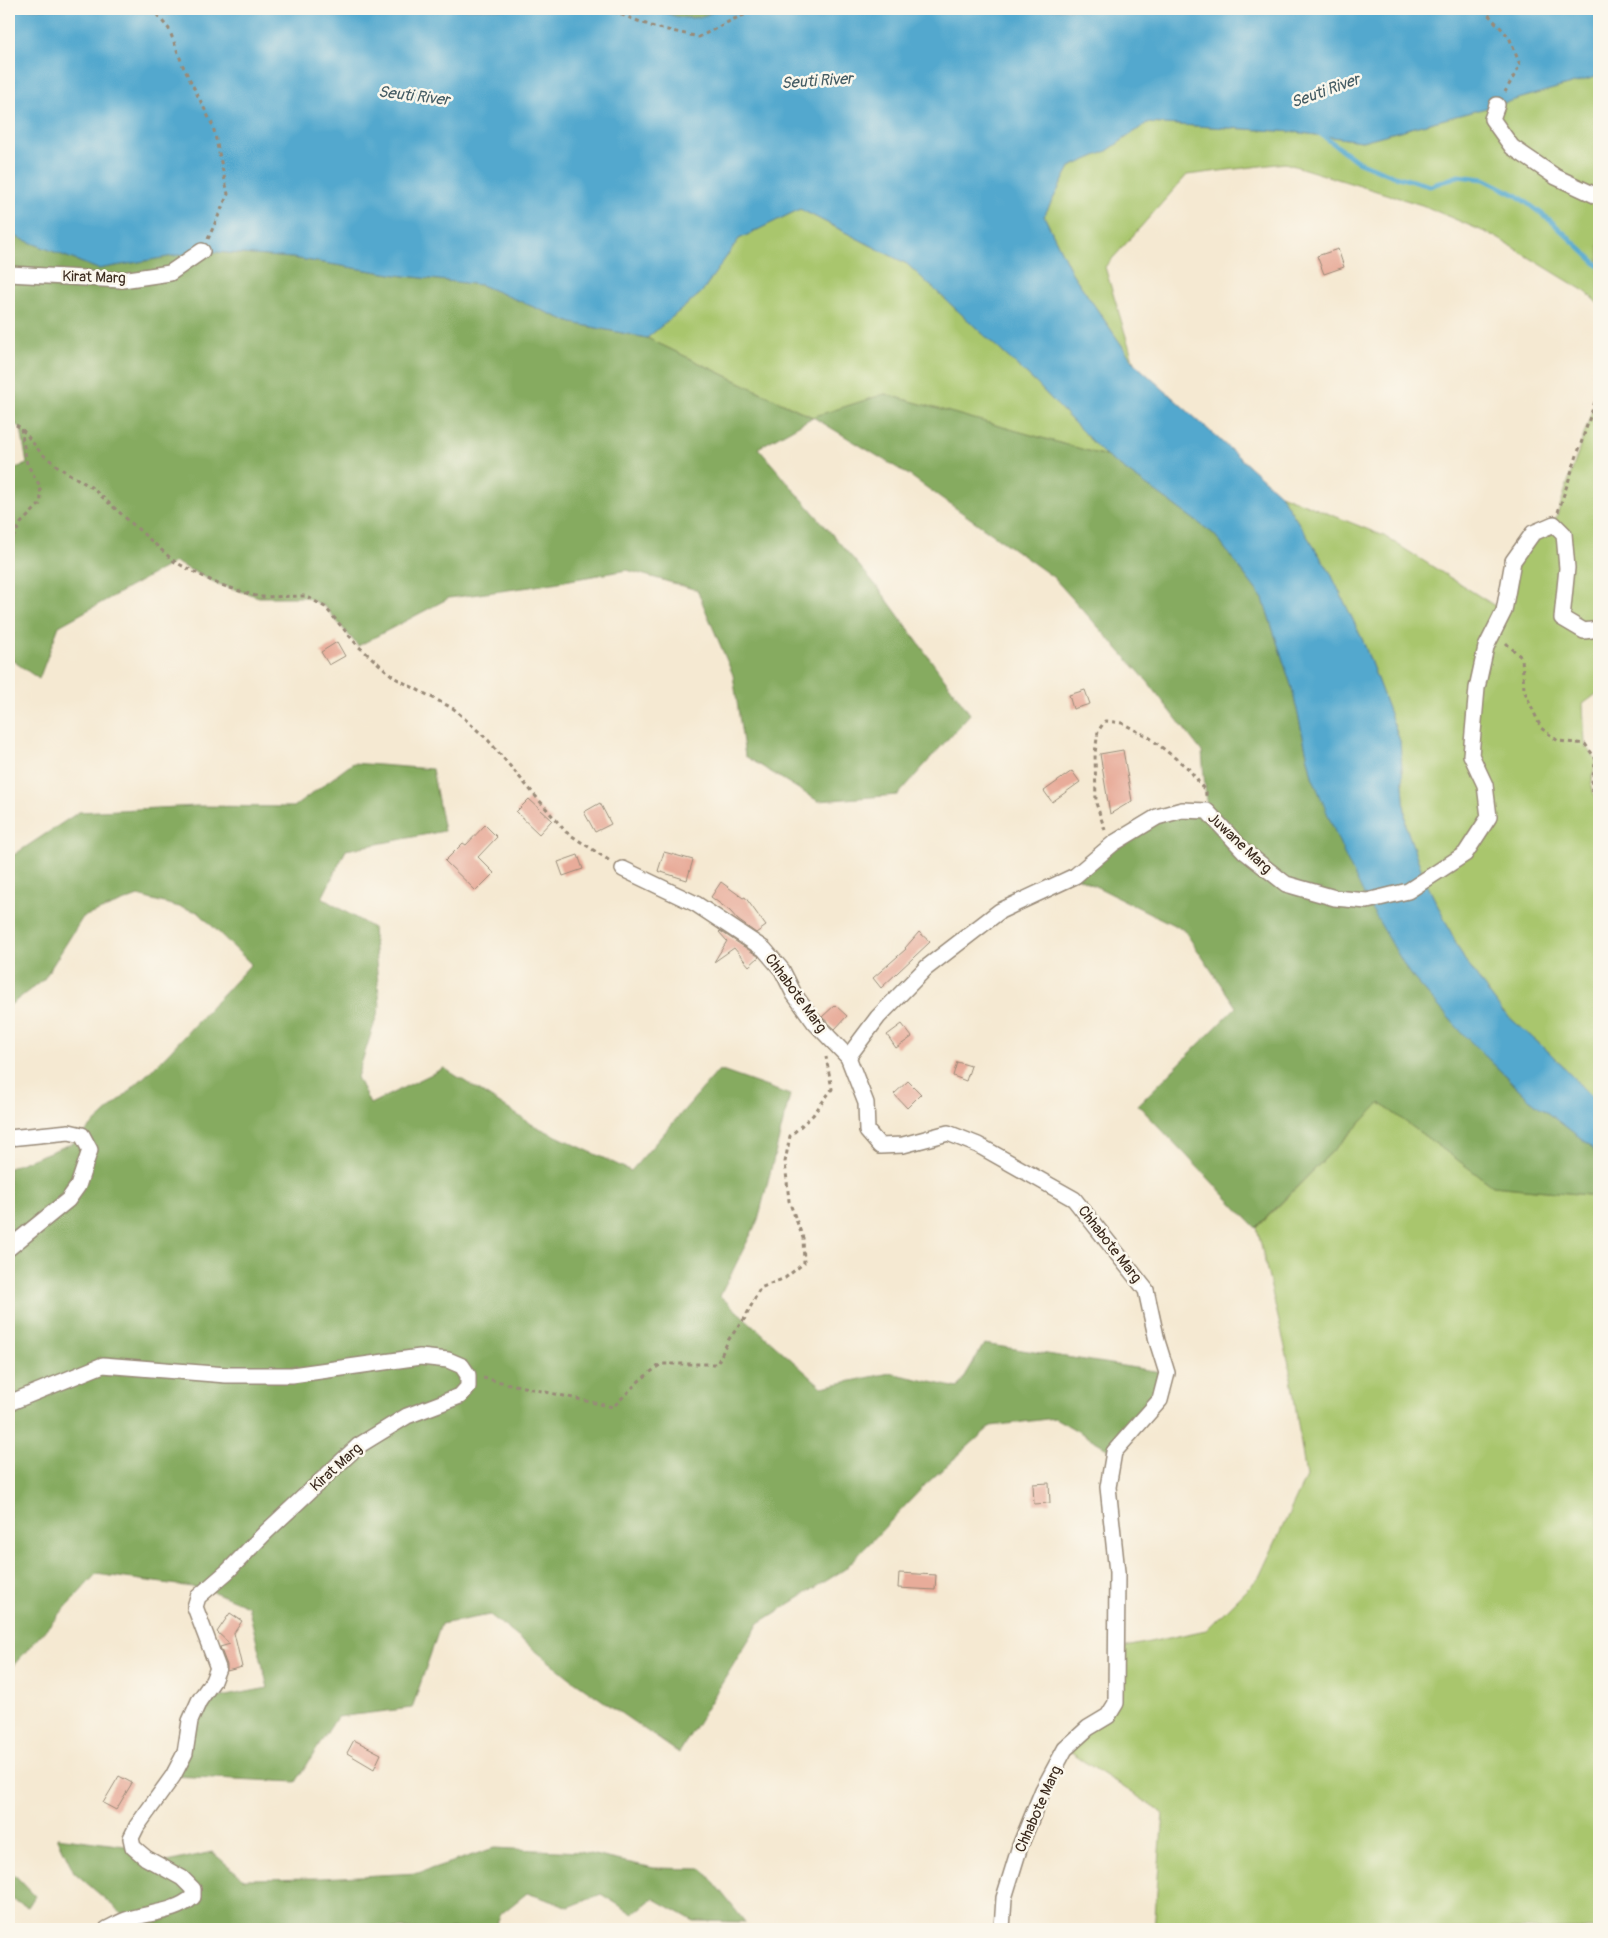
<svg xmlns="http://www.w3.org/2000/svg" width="1608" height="1938" viewBox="0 0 1608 1938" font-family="Pangolin,sans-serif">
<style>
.green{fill:#a9c66d;stroke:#727846}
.forest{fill:#86ab60;stroke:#606a3f}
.water{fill:#52a8ce;stroke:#466976}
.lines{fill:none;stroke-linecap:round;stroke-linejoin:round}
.stream{stroke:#52a8ce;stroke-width:5}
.building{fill:#e8ac9a}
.minor-casing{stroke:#988a78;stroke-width:18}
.path{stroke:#988a78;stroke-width:3;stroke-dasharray:4 4;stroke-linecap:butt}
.minor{stroke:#fff;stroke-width:15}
.labels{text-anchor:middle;stroke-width:5;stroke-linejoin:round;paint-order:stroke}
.street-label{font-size:15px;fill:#3b2a1e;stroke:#fbf7ec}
.water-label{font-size:16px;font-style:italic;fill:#445c64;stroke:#fbf7ec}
</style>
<rect width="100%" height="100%" fill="#fbf7ec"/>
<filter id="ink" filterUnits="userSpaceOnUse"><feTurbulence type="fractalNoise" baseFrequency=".02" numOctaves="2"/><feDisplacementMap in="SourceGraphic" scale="10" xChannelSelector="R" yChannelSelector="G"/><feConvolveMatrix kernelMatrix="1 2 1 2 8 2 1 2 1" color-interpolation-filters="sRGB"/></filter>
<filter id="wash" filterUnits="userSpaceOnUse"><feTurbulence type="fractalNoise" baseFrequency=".0096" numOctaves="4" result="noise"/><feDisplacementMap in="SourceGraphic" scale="20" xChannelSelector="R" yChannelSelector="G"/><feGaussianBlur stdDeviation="1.12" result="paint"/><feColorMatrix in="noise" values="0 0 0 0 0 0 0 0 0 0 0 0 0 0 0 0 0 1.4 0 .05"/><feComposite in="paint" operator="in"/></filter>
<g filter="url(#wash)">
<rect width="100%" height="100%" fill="#f5e9d2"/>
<g class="green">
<polygon points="1599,76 1599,305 1586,292 1494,236 1422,205 1285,163 1187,175 1105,267 1134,363 1072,273 1044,216 1070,167 1107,151 1147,123 1294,132 1362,141 1497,105"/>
<polygon points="800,209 907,264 1036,383 1106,456 885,394 813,417 647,338 701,293 739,239"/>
<polygon points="1599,390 1599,692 1583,704 1585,744 1596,759 1591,787 1599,804 1599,1105 1550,1053 1502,1011 1464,959 1425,880 1406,827 1400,741 1363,641 1330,572 1280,494 1384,536 1503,611 1513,561 1554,524"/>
<polygon points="1380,1103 1493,1186 1599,1196 1599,1929 1154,1929 1163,1813 1065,1749 1108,1716 1117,1649 1206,1630 1259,1577 1306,1477 1289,1364 1257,1228"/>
</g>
<g class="forest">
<path d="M657 9H718C697 22 679 20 657 9Z"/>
<polygon points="9,234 98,269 202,251 293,258 397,275 481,285 572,323 647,338 812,417 885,394 1106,456 1214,534 1263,599 1292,688 1312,776 1409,973 1465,1036 1529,1099 1590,1145 1599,1162 1599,1196 1493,1186 1380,1103 1256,1228 1138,1105 1236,1007 1184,930 1075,876 1157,817 1207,811 1202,752 1148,682 1053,577 909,475 813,417 758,448 880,590 970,714 898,795 818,801 745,756 733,675 697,590 627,570 530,587 449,598 358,646 325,607 306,597 259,597 218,584 175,562 59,626 39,679 9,658 9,470 27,464 21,428 9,421"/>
<polygon points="353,763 432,769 444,831 346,850 322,898 373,928 380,1006 357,1077 370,1104 444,1068 533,1125 631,1171 719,1070 790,1095 758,1220 720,1296 822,1387 890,1373 958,1388 984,1344 1167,1373 1160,1400 1114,1452 1055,1418 991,1426 926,1484 845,1569 759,1623 679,1753 574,1681 490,1615 441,1624 412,1708 337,1717 296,1782 173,1776 199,1701 268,1688 248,1606 207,1589 96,1574 9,1670 9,1168 73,1143 158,1064 251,964 198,912 138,896 83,917 44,979 9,1006 9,858 79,812 197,806 294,807"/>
<polygon points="57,1837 133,1847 163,1863 212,1852 244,1879 321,1878 418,1873 494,1848 580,1852 654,1868 703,1869 745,1922 694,1921 653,1898 633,1914 601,1894 569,1907 527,1893 501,1914 494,1929 107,1929 128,1919 74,1872"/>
<polygon points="9,1869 35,1896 28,1907 9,1898"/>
</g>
<path class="water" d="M9 9H657C679 20 697 22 718 9H1599V76L1497 105 1362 141 1294 132 1147 123 1107 151 1070 167 1044 216 1072 273 1134 363 1280 494 1330 572 1363 641 1400 741 1406 827 1425 880 1464 959 1502 1011 1550 1053 1599 1105V1162L1590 1145 1529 1099 1465 1036 1409 973 1367 901 1344 854 1312 776 1292 688 1263 599 1214 534 1106 456 1036 383 907 264 800 209 739 239 701 293 647 338 572 323 481 285 397 275 293 258 202 251 98 269 9 234Z"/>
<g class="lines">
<polyline class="stream" points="1318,132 1357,161 1391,175 1430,186 1458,176 1484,179 1518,196 1551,221 1599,266"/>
</g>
<g id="blocks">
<g class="building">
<polygon points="1338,249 1344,267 1324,274 1317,256"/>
<polygon points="337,642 345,656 329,665 321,652"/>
<polygon points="1085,690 1090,704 1073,709 1069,695"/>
<polygon points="1123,750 1132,801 1110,814 1100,754"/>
<polygon points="1072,771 1080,782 1052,802 1044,791"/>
<polygon points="529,799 552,820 539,834 516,812"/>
<polygon points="600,803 611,824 595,832 584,812"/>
<polygon points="485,825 497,837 478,857 494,873 476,891 445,861 463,843 466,845"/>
<polygon points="664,852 693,860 687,880 658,871"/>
<polygon points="578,855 583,869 563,876 558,862"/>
<polygon points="721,882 743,898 745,897 766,926 756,933 738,920 730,911 711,897"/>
<polygon points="720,931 758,956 759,957 749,966 734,948 714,962 727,941 719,932"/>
<polygon points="919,932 930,942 881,988 873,978 906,949 905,948"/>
<polygon points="835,1005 847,1016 835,1029 822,1017"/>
<polygon points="902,1024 912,1037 896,1048 887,1035"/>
<polygon points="957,1062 971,1066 966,1081 953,1076"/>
<polygon points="908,1081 921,1094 907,1108 894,1094"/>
<polygon points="1049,1483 1050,1503 1034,1504 1033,1484"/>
<polygon points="899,1573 936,1575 935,1590 898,1588"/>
<polygon points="230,1613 242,1621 234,1633 242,1667 227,1671 227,1665 220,1647 230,1644 217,1632"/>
<polygon points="354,1740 381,1754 374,1769 347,1753"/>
<polygon points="119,1776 132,1783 116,1810 103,1803"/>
</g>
</g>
</g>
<g filter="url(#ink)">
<use href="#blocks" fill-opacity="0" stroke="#988a78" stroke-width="1"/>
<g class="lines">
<g class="minor-casing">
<g id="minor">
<polyline points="1497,105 1492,119 1512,147 1556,177 1599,197"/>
<polyline points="9,274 122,280 170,273 202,251"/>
<polyline points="623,869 696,904 764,949 782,970 794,994 815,1023 848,1057 866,1103 867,1131 880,1146 903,1145 948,1133 978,1145 1074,1199 1146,1290 1157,1341 1167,1373 1160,1400 1114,1452 1108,1487 1117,1572 1116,1703 1108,1716 1088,1728 1065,1749 1043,1790 1020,1846 1004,1898 1002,1929"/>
<polyline points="848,1057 878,1017 926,968 1000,911 1075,876 1114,843 1157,817 1182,810 1207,811 1244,851 1286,884 1335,898 1367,901 1408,891 1465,854 1489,817 1485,785 1471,755 1477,688 1486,647 1504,611 1513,561 1533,533 1554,524 1564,534 1567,568 1562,618 1584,631 1599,629"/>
<polyline points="9,1138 69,1132 82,1135 90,1150 78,1186 68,1200 9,1248"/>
<path d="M9 1403 103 1365 226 1375H292L420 1357 448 1360 462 1366 468 1375V1387L460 1396 407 1416 358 1446 266 1532 228 1571 198 1597 195 1607 218 1668 213 1681 199 1701 190 1721 185 1753 173 1776 137 1826 131 1838 133 1847 146 1858 182 1878 193 1889V1897C174 1913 151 1912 129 1919 121 1921 114 1926 107 1929"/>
</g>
</g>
<g class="path">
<polyline points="152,9 169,29 183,66 213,126 228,194 208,239"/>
<polyline points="606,9 654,27 699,37 734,19 760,9"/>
<polyline points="1483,9 1509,37 1520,65 1505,92"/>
<polyline points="9,421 21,428 41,453 61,469 91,487 175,562 218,584 259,597 306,596 325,607 358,646 395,678 454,709 488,740 566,832 610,861"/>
<polyline points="1558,512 1599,390"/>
<polyline points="9,545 21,523 41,503 40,486 27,464 21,429"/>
<polyline points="1506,643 1522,658 1524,690 1541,728 1558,741 1585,744 1596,759 1591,787 1599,804"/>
<polyline points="1105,830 1096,803 1095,753 1098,731 1105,721 1122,723 1150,738 1189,769 1206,792 1206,796"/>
<polyline points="483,1378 613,1407 639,1381 661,1364 717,1364 729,1339 745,1318 760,1288 785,1278 804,1263 803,1238 789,1201 785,1162 790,1136 813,1115 832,1089 826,1057"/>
</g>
<use href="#minor" class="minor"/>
</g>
</g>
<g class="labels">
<g class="street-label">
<text transform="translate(94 277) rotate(2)" y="5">Kirat Marg</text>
<text transform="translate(1240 843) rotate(43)" y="5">Juwane Marg</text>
<text transform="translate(796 993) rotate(54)" y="5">Chhabote Marg</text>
<text transform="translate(1110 1244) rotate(52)" y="5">Chhabote Marg</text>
<text transform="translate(336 1467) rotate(-42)" y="5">Kirat Marg</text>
<text transform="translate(1038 1809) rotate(-66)" y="5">Chhabote Marg</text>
</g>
<g class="water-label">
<text transform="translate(817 80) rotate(-4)" y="6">Seuti River</text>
<text transform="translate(1325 90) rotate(-20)" y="6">Seuti River</text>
<text transform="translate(414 95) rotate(7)" y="6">Seuti River</text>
</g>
</g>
<rect width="1608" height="1938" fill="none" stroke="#fbf7ec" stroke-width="30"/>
</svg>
